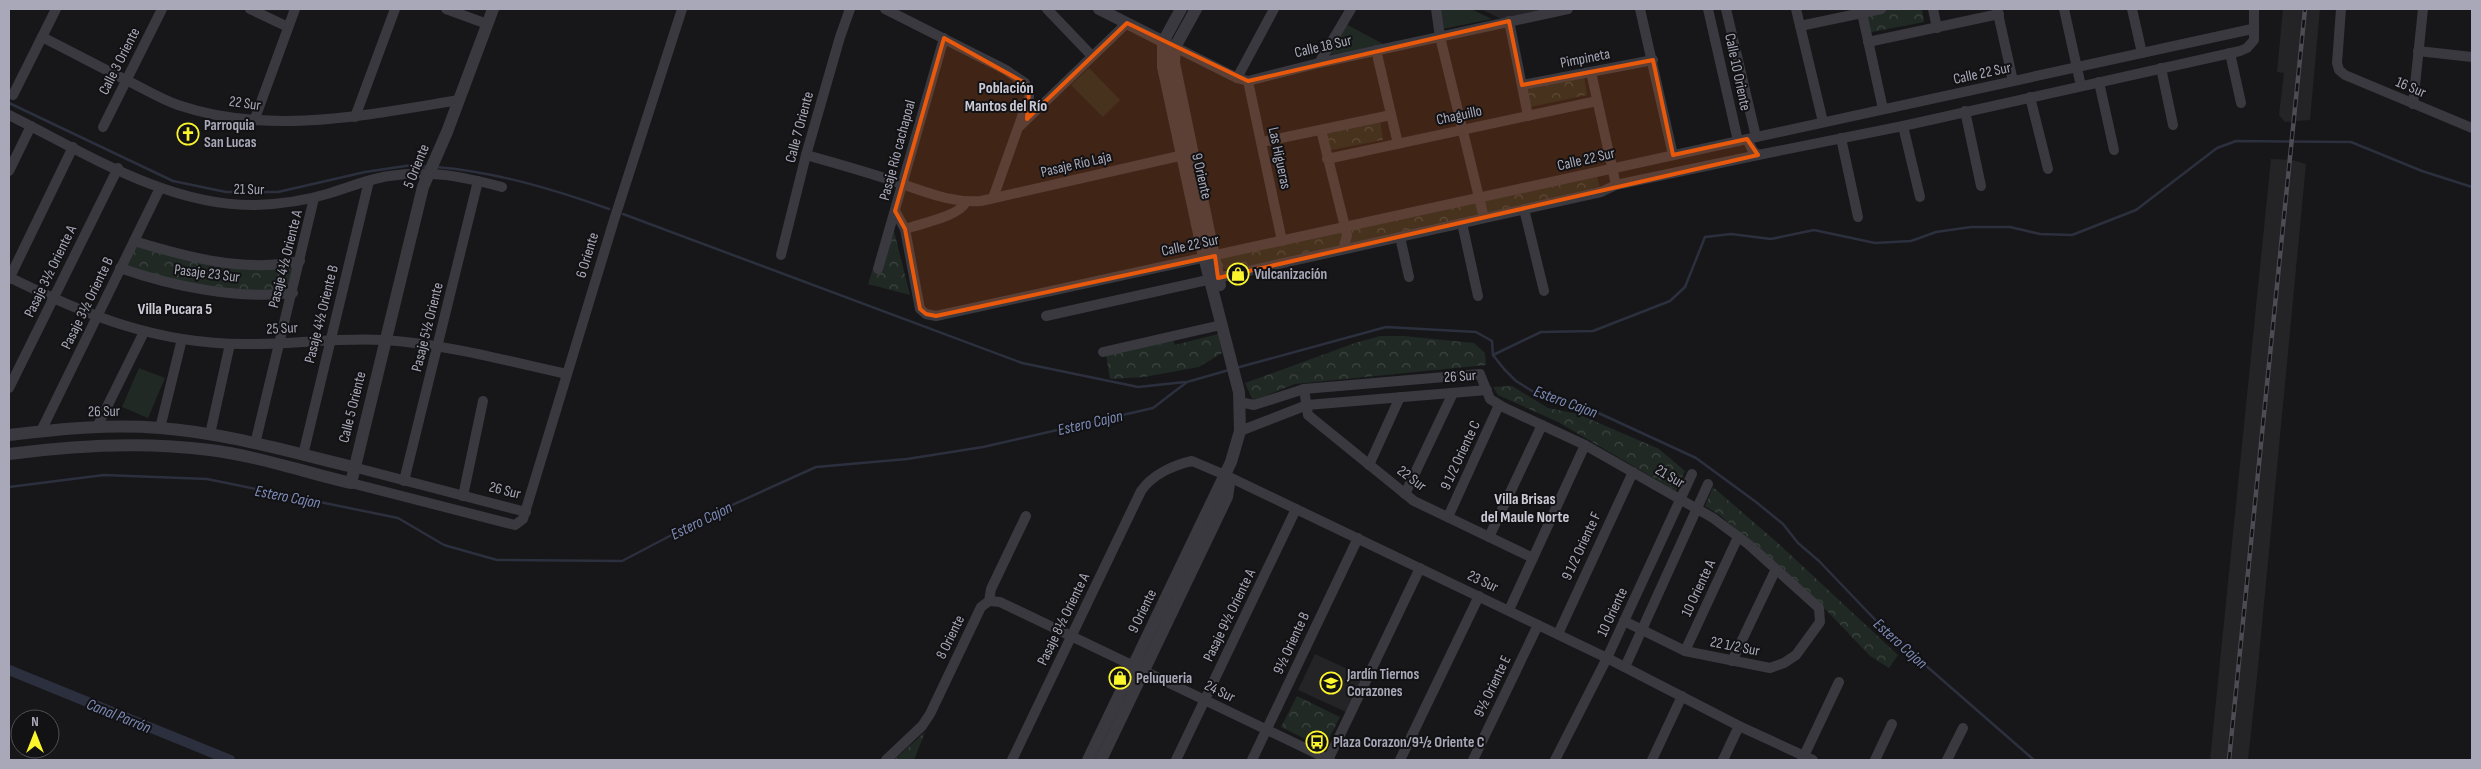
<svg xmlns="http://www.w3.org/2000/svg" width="2481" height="769" viewBox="0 0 2481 769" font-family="'Sofia Sans Condensed',sans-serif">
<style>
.built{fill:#242326}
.grass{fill:#202924}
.forest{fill:url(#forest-crowns)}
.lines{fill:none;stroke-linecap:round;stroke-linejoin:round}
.stream{stroke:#2c303e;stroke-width:2.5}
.canal{stroke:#2c303e;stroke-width:10}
.minor{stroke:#3a3940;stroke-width:10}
.tertiary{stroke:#3a3940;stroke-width:12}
.rail-casing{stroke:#4d4c55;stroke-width:4.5}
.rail{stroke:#121214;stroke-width:2.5;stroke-dasharray:8;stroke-linecap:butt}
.marked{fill:#e8590c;fill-opacity:0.2;stroke:#e8590c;stroke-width:4;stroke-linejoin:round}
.labels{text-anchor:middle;stroke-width:4;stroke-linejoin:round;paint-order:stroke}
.street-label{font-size:15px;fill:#a8a8b9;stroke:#121214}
.poi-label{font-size:15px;font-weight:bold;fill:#a8a8b9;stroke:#121214;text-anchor:start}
.neighbourhood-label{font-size:16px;font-weight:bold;fill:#cac9d5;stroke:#121214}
.water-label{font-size:16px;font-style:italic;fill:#7d8ab6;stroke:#121214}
</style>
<defs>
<pattern id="forest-crowns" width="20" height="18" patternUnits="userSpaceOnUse" patternTransform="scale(1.25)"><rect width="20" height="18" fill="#202924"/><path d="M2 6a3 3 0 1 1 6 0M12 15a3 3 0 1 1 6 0" fill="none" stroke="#3e4542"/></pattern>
</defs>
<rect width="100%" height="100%" fill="#171719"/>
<g class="built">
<polygon points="1481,9 1551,9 1501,19"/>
<polygon points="2283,9 2320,9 2310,120 2285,122 2279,115 2284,73 2277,72"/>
<polygon points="2271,159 2292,160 2306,164 2256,687 2248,760 2210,760"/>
<polygon points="1315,654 1363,676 1346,712 1298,690"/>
</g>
<g class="grass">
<polygon points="1440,9 1471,9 1492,19 1443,29"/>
<polygon points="1344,23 1385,45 1323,56"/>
<polygon points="1089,68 1120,100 1103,117 1071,85"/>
<polygon points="139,368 165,378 148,418 122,407"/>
</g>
<g class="forest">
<polygon points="1890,9 1922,9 1924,22 1867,33 1863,14"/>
<polygon points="1584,76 1587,95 1530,107 1526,88"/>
<polygon points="1380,121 1383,140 1326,151 1322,132"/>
<polygon points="1597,177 1600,188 1229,270 1220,268 1219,262 1223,257"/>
<polygon points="890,215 910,295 868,284"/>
<polygon points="134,241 206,260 300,261 293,293 241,293 120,268"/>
<polygon points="1218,334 1222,353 1199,367 1144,377 1110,379 1106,355 1173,339 1175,345"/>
<polygon points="1380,336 1404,336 1474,343 1485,353 1486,365 1295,384 1253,401 1245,383 1355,343"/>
<polygon points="1512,386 1548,408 1578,414 1659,449 1685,471 1676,491 1558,422 1498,395 1493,387"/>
<polygon points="1713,487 1779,544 1898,655 1889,668 1870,656 1827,611 1721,516 1705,506"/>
<polygon points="1297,696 1340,717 1324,748 1281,727"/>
<polygon points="925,732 914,760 894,760"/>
</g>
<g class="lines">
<g class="stream">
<polyline points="9,103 173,181 226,192 278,192 365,172 412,165 428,167"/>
<path d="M436 167C496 172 553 189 609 209"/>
<polyline points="623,214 1022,363 1138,387 1185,382"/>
<polyline points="1493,355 1541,332 1593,331 1670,301 1685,287 1705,237 1731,234 1771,239 1814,230 1875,243 1911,241 1936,232 1971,227 2010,227 2040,234 2072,235 2136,210 2217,148 2236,141 2351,142 2422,171 2472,187"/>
<polyline points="1236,368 1386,327 1476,332 1492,341 1493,355 1504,369 1516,381 1532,391 1547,398 1579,404 1696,458 1756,502 1783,524 1798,543 1819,561 1884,629 2034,760"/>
<polyline points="9,487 104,475 207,479 398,518 444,545 497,560 622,561 710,515 816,467 907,459 983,447 1153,408 1187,382 1229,370"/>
</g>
<polyline class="canal" points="9,670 230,760"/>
<g class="minor">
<polyline points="250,9 288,27"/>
<polyline points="446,9 487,24"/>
<polyline points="885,9 1006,70 1025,83 1029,91 1029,97 993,198"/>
<polyline points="1047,9 1092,56"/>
<polyline points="1436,9 1440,37 1484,218"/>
<polyline points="1640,9 1673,155"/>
<polyline points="1708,9 1738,141"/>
<polyline points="1726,9 1756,137"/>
<polyline points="1796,9 1823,122"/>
<polyline points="1933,9 1937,28"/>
<polyline points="1997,9 2013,81"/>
<polyline points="2064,9 2081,86"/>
<polyline points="2132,9 2142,53"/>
<polyline points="2341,9 2337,63 2339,70 2345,75 2472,128"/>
<polyline points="1862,13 1883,109"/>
<polyline points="1509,21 1528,116"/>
<polyline points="1800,26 1881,9"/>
<path d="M42 37C70 51 98 66 126 80 143 88 160 99 178 105 269 136 367 115 459 100"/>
<polyline points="1868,42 1999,14"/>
<polyline points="1175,47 1237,78 1248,81 1319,63 1568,9"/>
<polyline points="1376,50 1398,144"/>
<polyline points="2418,51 2472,57"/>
<polyline points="2230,53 2241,103"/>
<polyline points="1319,63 1351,9"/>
<polyline points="2161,68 2173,125"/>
<polyline points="1237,78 1274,9"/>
<polyline points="1248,81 1282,241"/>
<polyline points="2099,82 2114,150"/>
<polyline points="1522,85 1653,60"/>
<polyline points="13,95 56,9"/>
<polyline points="2030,97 2048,169"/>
<polyline points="2413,104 2423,9"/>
<polyline points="1965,111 1981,186"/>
<path d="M9 115C85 153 169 207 256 205 280 204 304 201 327 194 348 188 368 179 389 176 428 169 464 177 502 187"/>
<polyline points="355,117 395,9"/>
<polyline points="254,121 295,9"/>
<polyline points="1020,126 1127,23"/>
<polyline points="1903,126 1920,197"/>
<polyline points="103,127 162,9"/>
<polyline points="1321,130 1347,235 1344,248"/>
<polyline points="1841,138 1858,217"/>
<polyline points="1747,139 1753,151 1758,155 1903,126 2240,51 2247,48 2254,40 2254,9"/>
<polyline points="1262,142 1391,115"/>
<path d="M806 155C838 164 871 173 902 184 929 193 952 203 981 201L1188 154"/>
<polyline points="1327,159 1597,101"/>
<polyline points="9,171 31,126"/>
<polyline points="1616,185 1758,155"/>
<polyline points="1524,209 1544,291"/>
<polyline points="895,211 905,229 920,309 926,314 936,316 2252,29"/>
<polyline points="1462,223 1478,296"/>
<path d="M905 229C922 223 958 217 966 202"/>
<polyline points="1400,237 1409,277"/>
<path d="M134 241C187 257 245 273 300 261"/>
<polyline points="781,255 806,155 840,37 850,9"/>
<path d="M120 268C171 286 239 300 293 293"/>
<polyline points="878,269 944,38"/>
<path d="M9 277C85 315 157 344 244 344 291 345 337 337 384 340 445 344 507 361 567 374"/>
<polyline points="9,279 73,147"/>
<polyline points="1046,316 1601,192 1616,185 1591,72"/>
<polyline points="1103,352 1221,325"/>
<polyline points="9,388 118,168"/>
<polyline points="1304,389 1308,415 1414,501 1533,558"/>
<polyline points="1240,402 1254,405 1304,389 1480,374 1490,399 1503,407 1585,445 1713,518 1748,544 1819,608 1820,622 1796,655 1784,663 1770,668 1685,651 1624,621"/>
<polyline points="97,427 144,332"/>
<polyline points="160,428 182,339"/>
<polyline points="41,431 160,188"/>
<polyline points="1240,431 1307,405 1487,390"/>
<polyline points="210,434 230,344"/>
<polyline points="255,444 314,198"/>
<polyline points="303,455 369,181"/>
<polyline points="1369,465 1400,397"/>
<polyline points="353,467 526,512"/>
<polyline points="404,481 478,181"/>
<polyline points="351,483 515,525 523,519 614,220 682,9"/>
<polyline points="1405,494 1453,393"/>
<polyline points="463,496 483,401"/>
<polyline points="1448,517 1499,405"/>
<polyline points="1489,537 1542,425"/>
<polyline points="989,601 1000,602 1330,760"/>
<polyline points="1509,610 1585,445"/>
<polyline points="1558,634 1633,472"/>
<polyline points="1685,651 1738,537"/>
<polyline points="1732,661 1776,569"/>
<polyline points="1625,667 1708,484"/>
<polyline points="886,760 922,726 930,714 981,607 989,601 991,589 1026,516"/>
<path d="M1012 760 1141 491C1152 475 1173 465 1192 461L1225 475 1607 658 1739 726 1813 760"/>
<polyline points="1176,760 1296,509"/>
<polyline points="1252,760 1358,538"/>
<polyline points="1328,760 1420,568"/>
<polyline points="1400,760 1479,596"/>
<polyline points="1473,760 1538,625"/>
<polyline points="1555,760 1607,658 1692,474"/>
<polyline points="1652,760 1682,696"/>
<polyline points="1723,760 1739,726"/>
<polyline points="1802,760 1839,682"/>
<polyline points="1875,760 1892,724"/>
<polyline points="1947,760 1963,728"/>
</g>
<g class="tertiary">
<polyline points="1099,9 1170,45"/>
<polyline points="1196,9 1175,47 1174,63 1220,285"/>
<path d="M9 435C59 429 109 424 160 428 226 433 290 452 353 467"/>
<path d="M9 454C76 445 142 441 210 450 257 456 304 472 351 483L423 187 447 132 493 9"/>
<polyline points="1088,760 1231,462 1240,431 1239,392 1204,257 1163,67 1163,42 1181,9"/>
<polyline points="1101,760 1227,497 1229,484 1225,475"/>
</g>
<g class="rail-casing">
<polyline id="rail" points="2229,760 2305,9"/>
</g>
<use href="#rail" class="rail"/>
</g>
<path class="marked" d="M1509 21 1522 85 1653 60 1673 155 1747 139 1758 155 1218 278 1215 256 936 316 926 314 920 309 905 229 895 211 944 38 1025 83 1029 91 1027 119 1127 23 1248 81Z"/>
<defs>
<g id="church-ring" transform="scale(1.125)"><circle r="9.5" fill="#121214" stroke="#fbf52c" stroke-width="1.5"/><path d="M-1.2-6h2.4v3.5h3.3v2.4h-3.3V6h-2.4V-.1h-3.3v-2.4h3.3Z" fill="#fbf52c"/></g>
<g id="shop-ring" transform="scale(1.125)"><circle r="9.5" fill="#121214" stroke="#fbf52c" stroke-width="1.5"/><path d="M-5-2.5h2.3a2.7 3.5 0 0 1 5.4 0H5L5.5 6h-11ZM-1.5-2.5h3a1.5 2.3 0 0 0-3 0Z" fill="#fbf52c"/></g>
<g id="school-ring" transform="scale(1.125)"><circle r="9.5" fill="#121214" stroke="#fbf52c" stroke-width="1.5"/><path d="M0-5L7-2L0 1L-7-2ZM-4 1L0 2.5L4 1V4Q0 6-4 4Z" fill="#fbf52c"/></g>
<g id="bus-ring" transform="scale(1.125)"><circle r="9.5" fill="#121214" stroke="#fbf52c" stroke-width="1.5"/><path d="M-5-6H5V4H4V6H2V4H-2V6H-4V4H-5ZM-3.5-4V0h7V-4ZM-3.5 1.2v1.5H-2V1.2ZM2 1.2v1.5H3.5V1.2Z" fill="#fbf52c"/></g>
</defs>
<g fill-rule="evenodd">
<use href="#church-ring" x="188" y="134"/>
<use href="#shop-ring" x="1238" y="274"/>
<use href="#shop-ring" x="1120" y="678"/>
<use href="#school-ring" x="1331" y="683"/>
<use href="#bus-ring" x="1317" y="742"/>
</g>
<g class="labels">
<g class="street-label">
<text transform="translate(1323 46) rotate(-13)" y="5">Calle 18 Sur</text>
<text transform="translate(1585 58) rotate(-11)" y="5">Pimpineta</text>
<text transform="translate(119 61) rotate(-63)" y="5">Calle 3 Oriente</text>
<text transform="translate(1738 72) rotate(78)" y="5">Calle 10 Oriente</text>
<text transform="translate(1982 73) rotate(-12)" y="5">Calle 22 Sur</text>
<text transform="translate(2411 87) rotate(23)" y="5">16 Sur</text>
<text transform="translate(245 103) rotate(8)" y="5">22 Sur</text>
<text transform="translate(1459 115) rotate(-12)" y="5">Chaguillo</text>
<text transform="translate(799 127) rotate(-75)" y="5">Calle 7 Oriente</text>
<text transform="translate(897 150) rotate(-75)" y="5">Pasaje Río cachapoal</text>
<text transform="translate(1280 158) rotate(78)" y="5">Las Higueras</text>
<text transform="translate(1586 159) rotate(-13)" y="5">Calle 22 Sur</text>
<text transform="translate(1076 164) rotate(-13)" y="5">Pasaje Río Laja</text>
<text transform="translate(416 166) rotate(-68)" y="5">5 Oriente</text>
<text transform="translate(1202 176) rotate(77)" y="5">9 Oriente</text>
<text transform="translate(249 189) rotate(1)" y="5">21 Sur</text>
<text transform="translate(1190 245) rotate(-12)" y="5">Calle 22 Sur</text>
<text transform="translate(587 255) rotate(-73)" y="5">6 Oriente</text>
<text transform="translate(285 259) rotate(-76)" y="5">Pasaje 4½ Oriente A</text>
<text transform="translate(50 271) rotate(-64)" y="5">Pasaje 3½ Oriente A</text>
<text transform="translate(207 273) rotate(7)" y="5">Pasaje 23 Sur</text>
<text transform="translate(87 303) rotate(-64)" y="5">Pasaje 3½ Oriente B</text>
<text transform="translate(321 314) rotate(-76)" y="5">Pasaje 4½ Oriente B</text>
<text transform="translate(427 327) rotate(-76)" y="5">Pasaje 5½ Oriente</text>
<text transform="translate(282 328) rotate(-3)" y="5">25 Sur</text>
<text transform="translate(1460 376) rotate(-4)" y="5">26 Sur</text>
<text transform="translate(352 407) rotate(-76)" y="5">Calle 5 Oriente</text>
<text transform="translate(104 411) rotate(-1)" y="5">26 Sur</text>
<text transform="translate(1460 455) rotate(-65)" y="5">9 1/2 Oriente C</text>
<text transform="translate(1670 476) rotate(30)" y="5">21 Sur</text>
<text transform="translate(1412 478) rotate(37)" y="5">22 Sur</text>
<text transform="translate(505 490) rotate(14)" y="5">26 Sur</text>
<text transform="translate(1581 546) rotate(-65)" y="5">9 1/2 Oriente F</text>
<text transform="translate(1483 581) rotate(25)" y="5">23 Sur</text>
<text transform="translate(1698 588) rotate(-65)" y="5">10 Oriente A</text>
<text transform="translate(1142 611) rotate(-64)" y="5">9 Oriente</text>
<text transform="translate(1612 612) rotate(-65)" y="5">10 Oriente</text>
<text transform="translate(1229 615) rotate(-64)" y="5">Pasaje 9½ Oriente A</text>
<text transform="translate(1063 619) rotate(-64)" y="5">Pasaje 8½ Oriente A</text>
<text transform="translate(950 637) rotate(-64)" y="5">8 Oriente</text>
<text transform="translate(1291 643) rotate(-65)" y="5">9½ Oriente B</text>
<text transform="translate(1735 646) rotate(11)" y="5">22 1/2 Sur</text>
<text transform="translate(1492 686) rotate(-64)" y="5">9½ Oriente E</text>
<text transform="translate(1220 691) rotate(26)" y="5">24 Sur</text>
</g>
<g class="poi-label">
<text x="204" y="130">Parroquia<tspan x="204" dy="17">San Lucas</tspan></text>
<text x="1254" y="279">Vulcanización</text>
<text x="1347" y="679">Jardín Tiernos<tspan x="1347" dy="17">Corazones</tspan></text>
<text x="1136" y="683">Peluqueria</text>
<text x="1333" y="747">Plaza Corazon/9½ Oriente C</text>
</g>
<g class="neighbourhood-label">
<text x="1006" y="93">Población<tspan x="1006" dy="18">Mantos del Río</tspan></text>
<text x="175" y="314">Villa Pucara 5</text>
<text x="1525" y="504">Villa Brisas<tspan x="1525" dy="18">del Maule Norte</tspan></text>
</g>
<g class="water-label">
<text transform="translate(1566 401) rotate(20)" y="6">Estero Cajon</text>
<text transform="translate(1090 422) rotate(-13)" y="6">Estero Cajon</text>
<text transform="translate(288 496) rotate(11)" y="6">Estero Cajon</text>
<text transform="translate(701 520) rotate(-26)" y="6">Estero Cajon</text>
<text transform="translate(1901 643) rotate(42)" y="6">Estero Cajon</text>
<text transform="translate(119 715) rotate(22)" y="6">Canal Parrón</text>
</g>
</g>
<rect width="2481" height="769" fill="none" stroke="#a8a8b9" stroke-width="20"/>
<g transform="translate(35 734)"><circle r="24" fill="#121214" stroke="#4e4e56"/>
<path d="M0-4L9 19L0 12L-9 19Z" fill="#fbf52c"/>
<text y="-8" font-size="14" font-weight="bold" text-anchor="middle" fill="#a8a8b9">N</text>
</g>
</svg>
